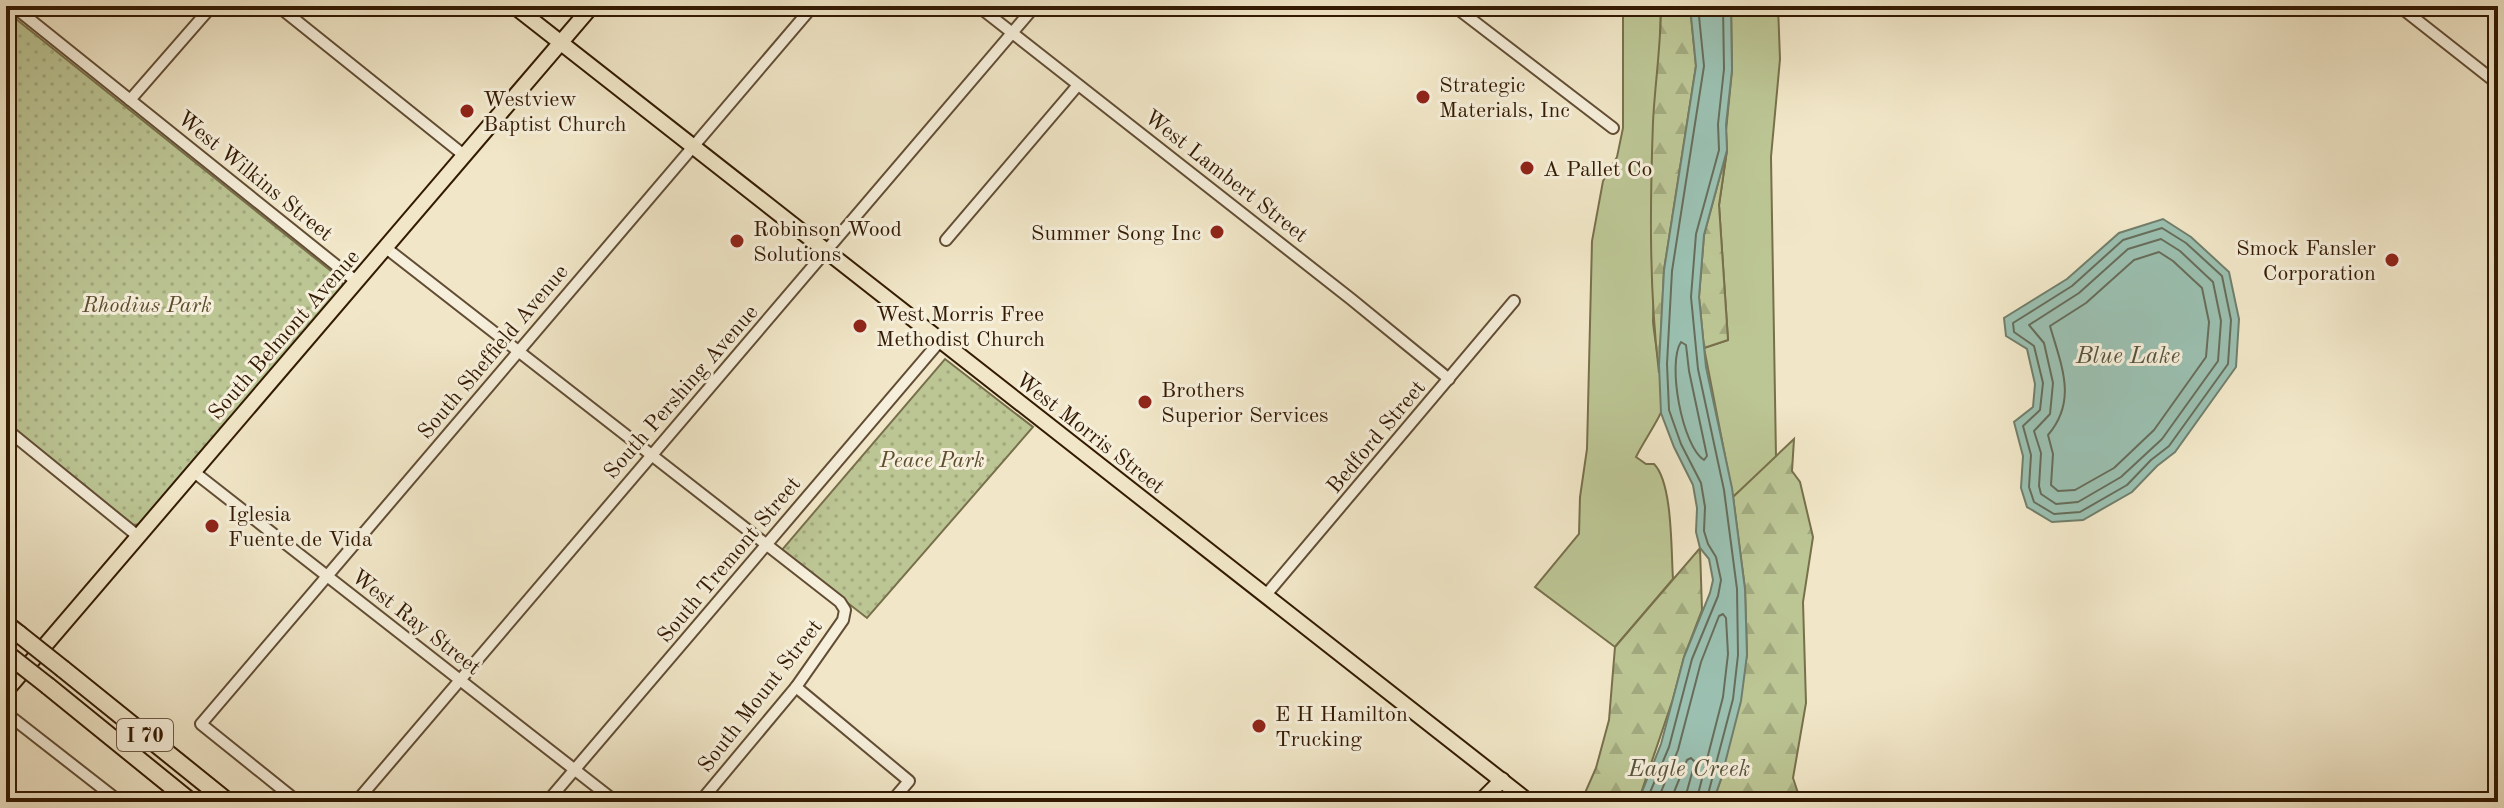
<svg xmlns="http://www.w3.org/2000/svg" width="2504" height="808" viewBox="0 0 2504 808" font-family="'Old Standard TT',serif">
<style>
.grass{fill:#bcc594;stroke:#78704b;stroke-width:2}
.forest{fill:url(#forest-firs);stroke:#78704b;stroke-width:2}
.park{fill:url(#park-dots);stroke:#78704b;stroke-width:2}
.water{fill:#9bc0b1;stroke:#717e6b;stroke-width:2}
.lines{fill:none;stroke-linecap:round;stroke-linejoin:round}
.shore{stroke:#676d5a;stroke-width:2}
.minor-casing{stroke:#624d34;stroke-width:14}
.major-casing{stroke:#331a02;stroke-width:18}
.highway-casing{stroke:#331a02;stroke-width:20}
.minor{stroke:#f6efdb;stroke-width:10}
.major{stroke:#f1e7c8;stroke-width:14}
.highway{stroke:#f1e7c8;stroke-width:16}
.highway-bridge-casing{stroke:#331a02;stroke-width:20;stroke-linecap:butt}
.highway-bridge{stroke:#f1e7c8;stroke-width:16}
.poi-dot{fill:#8f2418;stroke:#f6efdb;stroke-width:3}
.labels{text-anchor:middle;stroke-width:6;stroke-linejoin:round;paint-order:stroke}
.shield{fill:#f6efdb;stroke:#6e5a43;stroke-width:2}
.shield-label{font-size:20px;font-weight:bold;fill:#331a02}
.poi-label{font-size:22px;fill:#331a02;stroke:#f6efdb;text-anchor:start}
.street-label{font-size:22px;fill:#331a02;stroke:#f6efdb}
.park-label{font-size:22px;font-style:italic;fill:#5c4d2e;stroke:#f6efdb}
.water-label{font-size:24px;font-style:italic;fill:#57543f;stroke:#f6efdb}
</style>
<defs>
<pattern id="forest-firs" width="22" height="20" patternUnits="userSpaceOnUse" patternTransform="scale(2)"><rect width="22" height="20" fill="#bcc594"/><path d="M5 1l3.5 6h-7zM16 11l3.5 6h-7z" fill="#a2a97e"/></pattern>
<pattern id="park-dots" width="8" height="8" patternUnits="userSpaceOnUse" patternTransform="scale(2)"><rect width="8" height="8" fill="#bcc594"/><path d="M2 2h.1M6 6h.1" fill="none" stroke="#a2a97e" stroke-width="1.8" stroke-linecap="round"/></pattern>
</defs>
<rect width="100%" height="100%" fill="#f1e7c8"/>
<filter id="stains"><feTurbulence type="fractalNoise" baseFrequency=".0025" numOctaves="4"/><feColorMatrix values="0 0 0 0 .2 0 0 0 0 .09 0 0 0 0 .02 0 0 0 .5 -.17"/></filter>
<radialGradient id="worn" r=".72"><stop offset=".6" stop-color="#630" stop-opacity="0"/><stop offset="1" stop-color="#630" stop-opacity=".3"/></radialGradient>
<g class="grass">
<path d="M1623 6H1661L1653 322C1655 343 1665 392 1661 412 1659 419 1641 446 1636 457L1646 464H1654C1673 483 1671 552 1673 579L1615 647 1535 587 1579 534 1580 497 1587 449 1592 241 1603 181 1617 157 1623 128Z"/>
<polygon points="1731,6 1778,6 1780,59 1771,157 1776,457 1733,497 1704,348 1728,340 1719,205 1727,150 1726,131 1732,70"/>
</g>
<g class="forest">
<path d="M1661 6H1690L1696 66 1664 270 1659 373C1649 290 1650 205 1653 122 1655 83 1661 45 1661 6Z"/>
<polygon points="1727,150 1719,205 1728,340 1704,348 1699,297 1704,235"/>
<polygon points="1794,439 1792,471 1800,482 1813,537 1803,602 1806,703 1793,778 1801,802 1713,802 1721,779 1747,655 1745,589 1733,497"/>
<polygon points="1700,548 1702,610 1684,657 1673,699 1638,802 1581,802 1596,768 1609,720 1615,647"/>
</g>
<g class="park">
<polygon points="6,11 341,279 344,290 143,524 133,525 6,422"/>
<polygon points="945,359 1033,427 867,618 781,551"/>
</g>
<g class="water">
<polygon points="1690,6 1731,6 1732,70 1726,125 1727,150 1704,235 1699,297 1706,367 1732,488 1745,589 1747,655 1741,701 1721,779 1713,802 1638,802 1661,744 1684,657 1710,593 1713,580 1709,559 1700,548 1696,532 1697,508 1693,485 1674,447 1661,413 1659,365 1664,270 1696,66"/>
<polygon points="2163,219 2191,237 2229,272 2239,319 2236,367 2175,452 2157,466 2132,492 2083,520 2052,522 2027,507 2021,488 2023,456 2014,422 2033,407 2035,384 2027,349 2006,336 2004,318 2067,279 2119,233"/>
</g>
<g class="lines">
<g class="shore">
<polygon points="2162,228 2186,243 2222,276 2231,320 2228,364 2169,446 2151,460 2127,485 2080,512 2054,514 2034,502 2029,487 2031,455 2023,426 2040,410 2043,383 2034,346 2014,332 2013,323 2072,286 2123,240"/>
<polygon points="2161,239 2180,251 2213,282 2221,321 2218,361 2162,439 2121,477 2078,502 2056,504 2041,494 2039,486 2041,453 2034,431 2050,414 2053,383 2044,343 2029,325 2079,293 2128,249"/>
<path d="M2159 252 2173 261 2202 288 2209 322 2206 357 2154 430 2114 468 2075 490 2058 491 2051 485 2053 454 2048 435C2078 400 2061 365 2050 326L2086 303 2134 260Z"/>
<path d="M1681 342 1686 345 1689 371 1707 456 1704 460C1682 446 1667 363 1681 342Z"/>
<polyline points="1646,802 1669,747 1692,659 1718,596 1721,580 1716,557 1708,544 1704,531 1705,507 1701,483 1681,444 1669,410 1667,364 1672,271 1704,66 1698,6"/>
<polyline points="1657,802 1678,750 1701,662 1719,616 1723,614 1726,618 1728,654 1723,697 1696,802"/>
<polyline points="1670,802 1687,760 1691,758 1695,762 1684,802"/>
<polyline points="1706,802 1733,699 1738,655 1737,589 1724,490 1698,369 1691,297 1696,234 1719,150 1718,124 1724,69 1723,6"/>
</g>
<g class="minor-casing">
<g id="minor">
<polyline points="13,6 357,282"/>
<polyline points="278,6 465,156"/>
<polyline points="978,6 1351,299 1449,379"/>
<polyline points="1454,6 1613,128"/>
<polyline points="2399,6 2498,84"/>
<polyline points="130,100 212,6"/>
<polyline points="946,240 1078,85"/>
<polyline points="386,248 840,602 845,610 843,620 796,687 700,802"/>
<polyline points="6,429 139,537"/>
<polyline points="194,472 616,802"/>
<polyline points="1265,596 1514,301"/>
<polyline points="796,687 909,781 891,802"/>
<polyline points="6,713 120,802"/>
<polyline points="298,802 201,724 813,6"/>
<polyline points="356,802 1035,6"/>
<polyline points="547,802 940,341"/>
</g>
</g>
<g class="major-casing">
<g id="major">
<polyline points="514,6 1529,802"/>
<polyline points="6,691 592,6"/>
<polyline points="1480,802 1502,780"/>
</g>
</g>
<g class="highway-casing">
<g id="highway">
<polyline points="6,624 19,634"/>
<polyline points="63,669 228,802"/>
<polyline points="48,686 191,802"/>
</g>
</g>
<use href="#minor" class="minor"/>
<use href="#major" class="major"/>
<use href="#highway" class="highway"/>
<g class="highway-bridge-casing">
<g id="highway-bridge">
<polyline points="19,634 63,669"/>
<polyline points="6,653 48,686"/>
</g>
</g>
<use href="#highway-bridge" class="highway-bridge"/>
</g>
<g class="poi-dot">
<circle cx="1423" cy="97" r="8"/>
<circle cx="467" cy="111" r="8"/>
<circle cx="1527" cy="168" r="8"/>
<circle cx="1217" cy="232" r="8"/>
<circle cx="737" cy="241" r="8"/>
<circle cx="2392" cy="260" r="8"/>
<circle cx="860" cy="326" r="8"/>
<circle cx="1145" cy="402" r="8"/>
<circle cx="212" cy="526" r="8"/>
<circle cx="1259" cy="726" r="8"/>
</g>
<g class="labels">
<rect class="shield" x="117" y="719" width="56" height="32" rx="6"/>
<g class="shield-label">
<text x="145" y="742">I 70</text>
</g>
<g class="poi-label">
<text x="1439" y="92">Strategic<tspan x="1439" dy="25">Materials, Inc</tspan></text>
<text x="483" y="106">Westview<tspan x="483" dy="25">Baptist Church</tspan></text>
<text x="1543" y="176">A Pallet Co</text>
<text x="753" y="236">Robinson Wood<tspan x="753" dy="25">Solutions</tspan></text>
<text x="1201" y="240" text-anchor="end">Summer Song Inc</text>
<text x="2376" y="255" text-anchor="end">Smock Fansler<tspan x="2376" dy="25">Corporation</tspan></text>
<text x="876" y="321">West Morris Free<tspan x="876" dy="25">Methodist Church</tspan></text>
<text x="1161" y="397">Brothers<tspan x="1161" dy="25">Superior Services</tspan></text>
<text x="228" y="521">Iglesia<tspan x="228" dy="25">Fuente de Vida</tspan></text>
<text x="1275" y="721">E H Hamilton<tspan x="1275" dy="25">Trucking</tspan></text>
</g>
<g class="street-label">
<text transform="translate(256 175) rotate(39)" y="8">West Wilkins Street</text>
<text transform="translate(1227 175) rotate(38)" y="8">West Lambert Street</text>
<text transform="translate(283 334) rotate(-49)" y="8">South Belmont Avenue</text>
<text transform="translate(492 351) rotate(-50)" y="8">South Sheffield Avenue</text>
<text transform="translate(680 391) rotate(-49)" y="8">South Pershing Avenue</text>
<text transform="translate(1091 432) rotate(38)" y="8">West Morris Street</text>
<text transform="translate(1375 436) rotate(-50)" y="8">Bedford Street</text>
<text transform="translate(728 559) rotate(-50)" y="8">South Tremont Street</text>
<text transform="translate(417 621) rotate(38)" y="8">West Ray Street</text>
<text transform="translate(759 695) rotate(-52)" y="8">South Mount Street</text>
</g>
<g class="park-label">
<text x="147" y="312">Rhodius Park</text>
<text x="932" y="467">Peace Park</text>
</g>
<g class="water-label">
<text x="2128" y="363">Blue Lake</text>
<text x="1689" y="776">Eagle Creek</text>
</g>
</g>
<rect width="2504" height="808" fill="none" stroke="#f1e7c8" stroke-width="32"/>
<rect x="8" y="8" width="2488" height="792" fill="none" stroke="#331a02" stroke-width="4"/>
<rect x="16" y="16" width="2472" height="776" fill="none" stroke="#331a02" stroke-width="2"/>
<rect width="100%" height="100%" filter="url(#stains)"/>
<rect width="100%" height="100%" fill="url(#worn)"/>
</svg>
